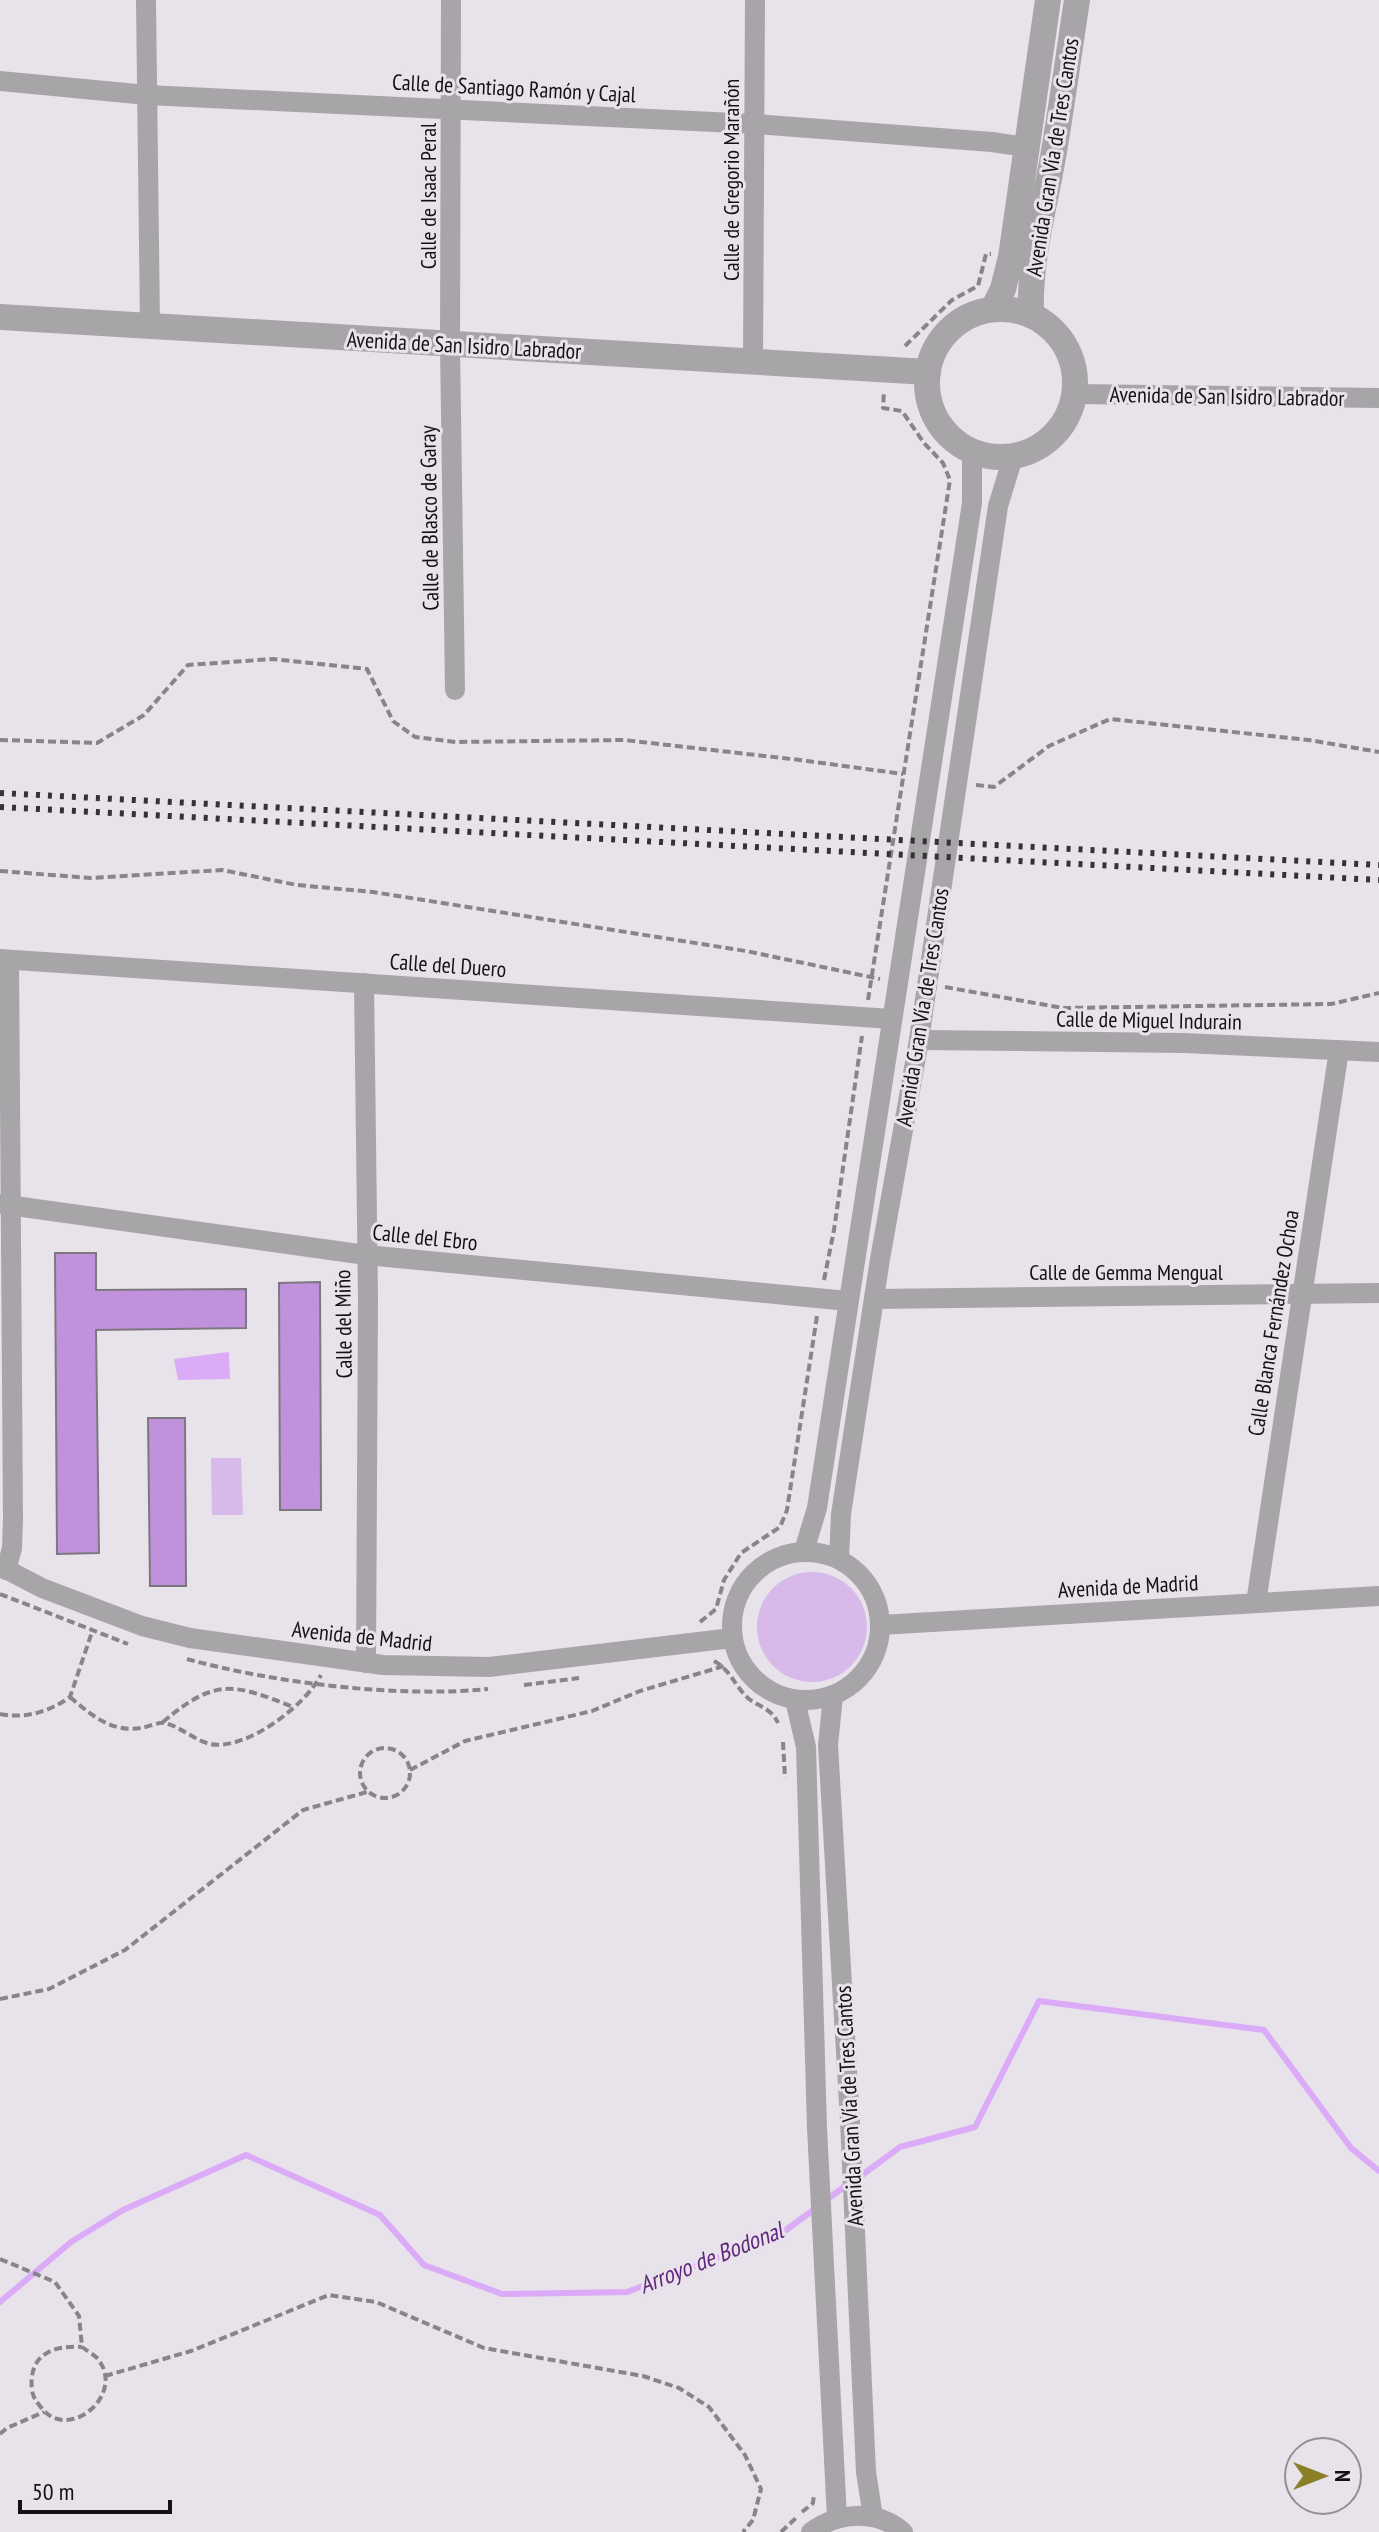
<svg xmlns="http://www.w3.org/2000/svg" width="1379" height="2532" viewBox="0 0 1379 2532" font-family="'PT Sans Narrow',sans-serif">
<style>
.green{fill:#d7bae9}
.water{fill:#dbabf7}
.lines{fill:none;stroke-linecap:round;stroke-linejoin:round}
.stream{stroke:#dbabf7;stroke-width:6}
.building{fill:#c092dc;stroke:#7d7880;stroke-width:2}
.path{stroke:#88848a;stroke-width:4;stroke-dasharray:8 4;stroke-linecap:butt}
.minor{stroke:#a8a5a9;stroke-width:20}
.tertiary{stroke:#a8a5a9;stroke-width:26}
.rail{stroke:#353236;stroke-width:6;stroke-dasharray:4 8;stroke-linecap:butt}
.labels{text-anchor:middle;stroke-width:6;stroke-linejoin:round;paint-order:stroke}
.street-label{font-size:22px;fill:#141215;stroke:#e8e2eb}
.water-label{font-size:24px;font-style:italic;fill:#60257d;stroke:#e8e2eb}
</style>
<rect width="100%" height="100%" fill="#e8e2eb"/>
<g class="green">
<polygon points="211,1458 241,1458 243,1515 212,1515"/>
<circle cx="812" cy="1627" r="55"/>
</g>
<polygon class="water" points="229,1352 230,1379 178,1380 174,1359"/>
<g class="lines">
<g class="stream">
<polyline points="858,2178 900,2147 975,2127 1039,2001 1264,2030 1351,2148 1379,2171"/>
<polyline points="825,2201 848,2184"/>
<polyline points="0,2302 71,2242 123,2210 246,2155 380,2215 424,2265 502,2294 627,2292 782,2233 816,2208"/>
</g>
</g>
<g class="building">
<polygon points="55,1253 96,1253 96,1290 246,1289 246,1328 96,1330 99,1553 57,1554"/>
<polygon points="320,1282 321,1510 280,1510 279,1283"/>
<polygon points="148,1418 185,1418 186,1586 150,1586"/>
</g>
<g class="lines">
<g class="path">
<polyline points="905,346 952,300 978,286 986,254 991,254"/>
<polyline points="0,740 97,743 144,715 188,665 273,659 367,669 393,721 415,737 456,742 624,740 800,760 903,774"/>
<polyline points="976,785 994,787 1049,746 1110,719 1309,740 1379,752"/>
<polyline points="0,871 91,878 222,870 297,885 373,892 746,951 880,979"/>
<polyline points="945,987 1063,1008 1331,1004 1379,993"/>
<polyline points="868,1000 950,480 943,463 924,443 902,411 883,408 884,391"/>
<polyline points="824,1280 834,1230 862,1036"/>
<polyline points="0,1594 128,1644"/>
<polyline points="700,1622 716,1609 724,1580 741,1553 780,1527 787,1510 817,1316"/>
<path d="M187 1659C274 1683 398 1698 488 1689"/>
<path d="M714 1661C731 1670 735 1687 749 1699 760 1707 772 1709 778 1723"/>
<polyline points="524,1685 579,1678"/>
<path d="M70 1697C91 1715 112 1733 141 1728 148 1727 158 1722 165 1723 181 1727 194 1740 210 1744 246 1751 305 1706 321 1675"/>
<path d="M0 1714C25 1719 49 1712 70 1697L92 1632"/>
<path d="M163 1722C215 1678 233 1683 293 1707"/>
<polyline points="783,1742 785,1778"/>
<circle cx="385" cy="1773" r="25"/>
<polyline points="410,1770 465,1741 592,1711 640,1691 724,1666"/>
<polyline points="0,1999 49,1989 125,1950 303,1810 367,1792"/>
<path d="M0 2259 55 2282 79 2316 82 2347C86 2350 93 2354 97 2358 128 2394 67 2445 40 2406 36 2401 33 2397 32 2390 28 2355 52 2345 82 2347"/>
<polyline points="105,2376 191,2351 329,2295 376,2302 484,2348 643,2376 679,2388 709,2407 745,2455 761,2489 753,2520 743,2532"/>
<polyline points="0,2434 7,2428 44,2412"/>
<polyline points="802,2512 813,2503 814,2494"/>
<polyline points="781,2532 796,2518"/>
</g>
<g class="minor">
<polyline points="146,0 150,326"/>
<polyline points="451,0 450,345 455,690"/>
<polyline points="0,81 147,95 756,124 992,142 1026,147"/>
<polyline points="753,360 755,0"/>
<polyline points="1075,394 1379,398"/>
<polyline points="0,959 892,1019"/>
<polyline points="364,983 368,1299 366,1663"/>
<polyline points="919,1040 1184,1043 1379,1052"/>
<polyline points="0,1204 366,1255 848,1301"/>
<polyline points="874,1299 1379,1293"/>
<polyline points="804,1551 817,1508 972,503 972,452"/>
<circle cx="806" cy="1626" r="74"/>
<polyline points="839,1559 841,1514 880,1259 919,1040 998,506 1013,457"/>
<polyline points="0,1566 42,1588 142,1626 190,1638 383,1665 489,1667 732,1638"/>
<polyline points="6,1570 12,1548 13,1520 9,960"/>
<polyline points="1256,1603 1339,1050"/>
<polyline points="880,1625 1379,1596"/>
<polyline points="833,1696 828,1745 850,2121 866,2472 873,2517"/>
<polyline points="795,1700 806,1747 817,2128 837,2518"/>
<path d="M811 2532C838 2512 876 2509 903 2532"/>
</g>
<g class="tertiary">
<circle cx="1001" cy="383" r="74"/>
<polyline points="993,309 1003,289 1011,257 1048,0"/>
<path d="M1031 314C1029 262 1044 209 1053 157 1062 105 1069 52 1077 0"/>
<polyline points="0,317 928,372"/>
</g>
<g class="rail">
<polyline points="0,793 1379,865"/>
<polyline points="0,807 1379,880"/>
</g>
</g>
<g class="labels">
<g class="street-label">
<text transform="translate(514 88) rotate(3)" y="8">Calle de Santiago Ramón y Cajal</text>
<text transform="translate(1052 157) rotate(-81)" y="8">Avenida Gran Vía de Tres Cantos</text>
<text transform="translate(731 180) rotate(-90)" y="8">Calle de Gregorio Marañón</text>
<text transform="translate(428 196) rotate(-90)" y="8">Calle de Isaac Peral</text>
<text transform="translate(464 345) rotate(3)" y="8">Avenida de San Isidro Labrador</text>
<text transform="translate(1227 396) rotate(1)" y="8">Avenida de San Isidro Labrador</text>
<text transform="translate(429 518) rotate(-91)" y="8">Calle de Blasco de Garay</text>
<text transform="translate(448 965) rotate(4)" y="8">Calle del Duero</text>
<text transform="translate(922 1007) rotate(-81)" y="8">Avenida Gran Vía de Tres Cantos</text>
<text transform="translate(1149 1020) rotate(1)" y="8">Calle de Miguel Indurain</text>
<text transform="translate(425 1237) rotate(6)" y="8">Calle del Ebro</text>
<text x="1126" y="1280">Calle de Gemma Mengual</text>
<text transform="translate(1273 1323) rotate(-81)" y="8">Calle Blanca Fernández Ochoa</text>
<text transform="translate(343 1324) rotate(-91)" y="8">Calle del Miño</text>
<text transform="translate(1128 1586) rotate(-3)" y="8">Avenida de Madrid</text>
<text transform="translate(362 1636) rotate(6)" y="8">Avenida de Madrid</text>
<text transform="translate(849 2106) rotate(-93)" y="8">Avenida Gran Vía de Tres Cantos</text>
</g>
<g class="water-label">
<text transform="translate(711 2258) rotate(-22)" y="8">Arroyo de Bodonal</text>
</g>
</g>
<g transform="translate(1323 2476) rotate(90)"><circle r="38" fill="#e8e2eb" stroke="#938f95" stroke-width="2"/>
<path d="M0-6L14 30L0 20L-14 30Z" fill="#8a8027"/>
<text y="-12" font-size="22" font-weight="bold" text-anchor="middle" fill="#141215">N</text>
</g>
<path d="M20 2500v12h150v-12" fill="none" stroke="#141215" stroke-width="4"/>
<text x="32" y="2500" font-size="24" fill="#141215" stroke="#e8e2eb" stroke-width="6" paint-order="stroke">50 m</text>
</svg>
